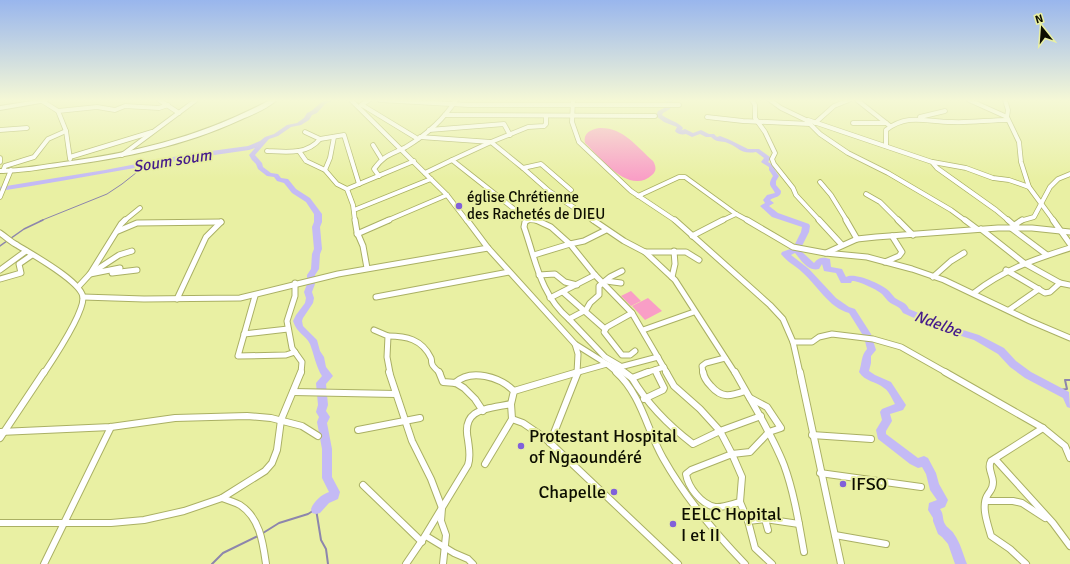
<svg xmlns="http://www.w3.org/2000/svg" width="1070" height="564" viewBox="0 0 1070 564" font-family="Signika,sans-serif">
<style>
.green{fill:#f99ec6}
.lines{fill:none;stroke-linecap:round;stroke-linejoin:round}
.stream-far2{stroke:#8d86ac;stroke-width:1}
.stream-far1{stroke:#8d86ac;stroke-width:1.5}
.stream{stroke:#8d86ac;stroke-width:2}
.river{fill:#c4baf5;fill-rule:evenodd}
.street-far2-casing{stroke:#aab064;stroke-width:5.5}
.street-far1-casing{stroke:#aab064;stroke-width:7}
.street-casing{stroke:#aab064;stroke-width:8}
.secondary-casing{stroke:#aab064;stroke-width:2}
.primary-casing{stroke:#aab064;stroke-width:2}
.street-far2{stroke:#fff;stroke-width:4}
.street-far1{stroke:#fff;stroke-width:5}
.street{stroke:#fff;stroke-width:6}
.secondary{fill:#fff;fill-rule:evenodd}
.primary{fill:#fff;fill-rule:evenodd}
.poi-dot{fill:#8160da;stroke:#e9f0a3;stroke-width:1.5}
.labels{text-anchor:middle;stroke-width:4;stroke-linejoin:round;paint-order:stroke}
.poi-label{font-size:15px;fill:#0d0e00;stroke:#e9f0a3;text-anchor:start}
.water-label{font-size:16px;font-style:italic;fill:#451b8b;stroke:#e9f0a3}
.near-poi-label{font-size:18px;fill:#0d0e00;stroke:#e9f0a3;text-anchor:start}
</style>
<rect width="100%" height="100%" fill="#e9f0a3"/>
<g class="green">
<path d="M599 128C623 127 636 146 653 161 656 166 657 171 652 175 629 196 600 157 585 143 583 133 590 130 599 128Z"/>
<polygon points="631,291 641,301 631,306 621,296"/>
<polygon points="648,298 662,311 645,320 632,306"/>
</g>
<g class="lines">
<polyline class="stream-far2" points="40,221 107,194 122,184 146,165"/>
<polyline class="stream-far1" points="0,246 24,229 43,220"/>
<g class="stream">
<polyline points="1060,390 1067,389 1065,380 1070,380"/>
<polyline points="263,533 279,523 308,514 316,509 321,540 326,549 328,564"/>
<polyline points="212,564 223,553 258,536"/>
</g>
<g class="river">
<path d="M326 100H334L325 104 317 113 312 115 309 120 301 125 291 127 278 136 269 139 255 155 262 163 263 167 271 173 278 174 281 178 288 179 296 189 310 198 322 214V222L320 227 322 249 320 254 319 269 315 275V284L312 292 314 298 313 303 303 318 302 321 303 326 317 340 320 351 324 357 326 367 333 376 326 384 328 405 326 411 330 417 327 423 332 449V477L340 492 338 499 329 503 320 513 316 514 312 513 311 509C314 501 321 495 329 492L322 478V449L317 422 319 417 316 412 318 405 316 383 322 376C316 367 314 354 310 344 306 335 297 334 293 321L296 315 305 303 306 298 304 292 307 284V275L311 269 312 254 314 249 312 227 314 222V214L306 202 292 193 284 183 277 181 274 177 267 176 258 169 256 164 252 160 249 155 255 148 249 150C166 161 83 178 0 191V187L105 170 189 154 248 146 260 141 265 137 274 134 287 125 297 123 304 118 307 113C315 110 318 103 326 100Z"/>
<path d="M666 100H672L670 109 663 113 662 115C668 120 679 122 683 128L682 130 685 129 693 133 701 130 709 134H714L717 137 720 136 730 140 748 149H759L770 157 771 158 768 162 775 166V170L779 176 776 181V185L781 191C781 198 775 196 770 200L774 203 769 206 778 213 809 224 810 226 809 232 800 250 814 263C819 257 822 257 830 259L831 267 842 269 846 277C855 272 881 284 889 291 891 293 893 296 895 298 901 302 906 302 909 309L928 317 947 322 963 330 979 335 1004 348 1016 361 1031 372 1069 392 1070 408 1067 407 1063 398 1025 378 1010 367 998 354 974 340 958 335 942 327 923 322 903 313C899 305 895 307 888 301 886 299 884 296 882 294 876 289 859 281 852 281L851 283H841L836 273 824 271 822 264 819 269C808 272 801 260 795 253L791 255 809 269 836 298 849 307 855 309 871 334 876 350 871 356V363L869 371 875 375 891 382 906 405 903 410 890 414 892 421 886 431V434L918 458 924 456 928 458 936 473 939 484 948 500 945 507 940 509C944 514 942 519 945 524 947 528 952 530 954 534 960 542 963 554 967 564H955L948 544 942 537 938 534 933 521V518L928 510 929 503 937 500 930 490 926 474 922 467 918 468 910 464 878 439 876 430 882 420 880 412 882 409 895 404C892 399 889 391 884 388 876 381 865 382 859 372 862 364 861 355 867 349L864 337 849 313C828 307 818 286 802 272 796 266 787 262 781 254L782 252 793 248 801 232 802 227 772 217 760 206 765 203 763 200 767 195 775 193C771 185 767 186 773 176L769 170V167L761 162 764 158 756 152C740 155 738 146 725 142 719 141 716 142 711 137H706L700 134 692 137 686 134C682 135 677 134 675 131L677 127 664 122 656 116 658 111 664 108Z"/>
</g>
<g class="street-far2-casing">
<g id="street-far2">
<polyline points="159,100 179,113"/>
<polyline points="351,100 447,195 467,221"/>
<polyline points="380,100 469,105 679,105"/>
<polyline points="573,100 572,122 579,142 631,191 676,221"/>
<polyline points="752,100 755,105 755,118 765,132 775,153 772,159 774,164 793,188 796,195 820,221"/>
<polyline points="770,100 781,108 806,120 820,134 848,153 888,173 951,210 966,221"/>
<polyline points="857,100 890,126"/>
<polyline points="969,100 1007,117"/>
<polyline points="1005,100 1008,110 1007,117 1019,142 1021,162 1029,187 1054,221"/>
<polyline points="42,101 58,111 66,131 70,159"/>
<polyline points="361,105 369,100"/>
<polyline points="362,105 418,139"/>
<polyline points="58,111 97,107 115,110 125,106 159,108 168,105"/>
<polyline points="445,115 655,116"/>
<polyline points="707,117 743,121 810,124"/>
<polyline points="920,117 945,111"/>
<polyline points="808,120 932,162 937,168 996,210 1009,221"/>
<polyline points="815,123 834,106 849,100"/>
<polyline points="853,123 886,123"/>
<polyline points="0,130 27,128"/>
<polyline points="429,130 504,124 510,135"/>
<polyline points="305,132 320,139 344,135 359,184"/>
<polyline points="420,137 491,142 528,127 544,126 546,124 546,116"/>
<polyline points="373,145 381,158"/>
<path d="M886 146V130C908 113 926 122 952 122 970 123 989 120 1008 120"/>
<path d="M267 151C286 152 307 155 320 139"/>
<polyline points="299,151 306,161 325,170 337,184 347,189 353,205 355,221"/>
<polyline points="122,155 196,100"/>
<polyline points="70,157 152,132"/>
<polyline points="0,158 0,162"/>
<polyline points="452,160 491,142 523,168 541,164 571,190"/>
<polyline points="933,162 966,168 993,178 1009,180 1029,187"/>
<polyline points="523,168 549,191 594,221"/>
<polyline points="325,170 330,158 334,137"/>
<polyline points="3,171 5,166 34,157 48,139 66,131"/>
<polyline points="425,173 452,160 528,220 526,221"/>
<path d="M379 176 374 169C385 154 391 155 406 147 426 135 444 119 456 100"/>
<polyline points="820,182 831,195 847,221"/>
<polyline points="347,189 414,161"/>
<polyline points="866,194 880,202 899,221"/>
<polyline points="638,196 679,177 685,177 736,214 749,221"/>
<polyline points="0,197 11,170"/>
<polyline points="354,210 431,179"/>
<polyline points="528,220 540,221"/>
<polyline points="124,221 140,208"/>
<polyline points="386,221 447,195"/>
<polyline points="721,221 736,214"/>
<polyline points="1020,221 1034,217 1050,187 1058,179 1070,174"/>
</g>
</g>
<g class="street-far1-casing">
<g id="street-far1">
<polyline points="355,220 357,232 363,246 367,268"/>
<polyline points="467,220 488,248 575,344 607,364 618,373"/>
<path d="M528 220 525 222 524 227C536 261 540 294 569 319L586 310 590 303 599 295V286L610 277 622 271"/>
<polyline points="536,220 551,227 570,244 584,241 606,230"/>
<polyline points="593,220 624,241 645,252 686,252 699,260"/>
<polyline points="675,220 770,305 783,319 793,342 800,373"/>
<polyline points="747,220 793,247 825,253 867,257 912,269 944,280 1030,321 1070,338"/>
<polyline points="819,220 842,245"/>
<polyline points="846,220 857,239"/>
<polyline points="898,220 913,235"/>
<polyline points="965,220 977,229"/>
<polyline points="1008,220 1017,228"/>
<polyline points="1053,220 1070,244"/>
<polyline points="1017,227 1016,224 1022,220"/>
<polyline points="1011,228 1047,255"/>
<polyline points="981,229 1024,263 1060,283"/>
<polyline points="118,231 137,223 221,222"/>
<path d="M0 233C6 237 11 242 17 245 31 254 83 282 83 298 83 315 54 358 44 373"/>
<polyline points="357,234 389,220"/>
<polyline points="692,236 723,220"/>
<polyline points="645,252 675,280 735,373"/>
<polyline points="826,253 857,239 876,237 998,228 1032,228 1070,232"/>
<polyline points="534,255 570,244 595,275 632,313 667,373"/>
<polyline points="885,262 899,256 902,252 892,236"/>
<polyline points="120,268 90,274 119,255 132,251"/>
<polyline points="0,270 26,251"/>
<polyline points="1006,270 1045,293 1050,292 1060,283 1070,285"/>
<polyline points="112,273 137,270"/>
<polyline points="539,275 555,274 565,282 577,285"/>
<polyline points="672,277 675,264 674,251"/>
<polyline points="933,277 951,261 964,253"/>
<polyline points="0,279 21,273 19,264 32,255"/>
<polyline points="606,281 621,283"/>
<polyline points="295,283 295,296 287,321 292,348 302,362 301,373"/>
<polyline points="78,287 90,274 121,224 125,220"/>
<polyline points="563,292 605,329"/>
<path d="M974 293C1003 270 1035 259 1070 248"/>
<polyline points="255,296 238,356 286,355 295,352"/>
<polyline points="83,297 144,299 240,298 338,274 488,248"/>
<polyline points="376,297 509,272"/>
<polyline points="550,298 595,275"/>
<polyline points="177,299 206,237 221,222"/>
<polyline points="1009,310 1039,289"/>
<polyline points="632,313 607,327 604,332 622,355 630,355 635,351"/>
<polyline points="569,319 605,357 622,367"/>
<polyline points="374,330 388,336 387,357 390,373"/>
<polyline points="643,330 694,312"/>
<polyline points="244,334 288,329"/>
<path d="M388 336C406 336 422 339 431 358 432 361 431 360 432 364 433 367 438 371 440 373"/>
<polyline points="793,342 812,342 819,337 832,334 873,339 901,347 947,373"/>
<polyline points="575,344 578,354 577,373"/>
<polyline points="620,367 658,357"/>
<polyline points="655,370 657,373"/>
<polyline points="575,373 607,364 625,373"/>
<polyline points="645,373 664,367"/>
<polyline points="703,373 702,366 706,363 725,358"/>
</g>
</g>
<g class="street-casing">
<g id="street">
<polyline points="389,372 412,441 431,479 442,508 441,521 446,535 443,564"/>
<polyline points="439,372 443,382 456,383 464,388 475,399 483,411"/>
<path d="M616 372C641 394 647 430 663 458 685 497 714 532 745 564"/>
<polyline points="624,372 632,378 648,372"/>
<polyline points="666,372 674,386 700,409 720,431 761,416"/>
<path d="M703 372C704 378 707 382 711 386 722 399 731 396 745 391"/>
<path d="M735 372C752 403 771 432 784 465 794 492 799 524 804 552"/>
<polyline points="800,372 841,564"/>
<polyline points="945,372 1043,428 1065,446 1070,458"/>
<path d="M632 378C648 405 668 425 693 444L720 431 732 454"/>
<path d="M455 383C471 368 500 377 514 391L511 404"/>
<polyline points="514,391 578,372"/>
<polyline points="293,392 396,394"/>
<polyline points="644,399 663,390 664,388 656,372"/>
<polyline points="512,419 523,423 545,438 678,564"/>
<polyline points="358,430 420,418"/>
<polyline points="0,432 111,427 175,418 247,416 271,418 302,426 318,436"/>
<polyline points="812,435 871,439"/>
<polyline points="0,438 44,372"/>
<polyline points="550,443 578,372"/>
<path d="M732 454 742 477 740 502C732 504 723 508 715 507 701 504 688 487 686 474L691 470Z"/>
<polyline points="732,454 750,452 769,432 781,428 767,407 750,398"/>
<polyline points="995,459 1053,523 1070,546"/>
<polyline points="820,473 921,487"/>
<polyline points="363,485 422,542"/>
<path d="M222 498C228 500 234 502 240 505 260 518 263 543 266 564"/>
<polyline points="986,501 1013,501 1022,503 1045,518"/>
<polyline points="740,502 748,521 765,519 768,530"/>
<polyline points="765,519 799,524"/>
<polyline points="748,521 755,548 772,564"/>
<polyline points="0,523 111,523 144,520 184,511 222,498 265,471 272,463 277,450 281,420 301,372"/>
<polyline points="835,535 886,544"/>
<polyline points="426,536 454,553 468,559 473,564"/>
<polyline points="44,564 111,427"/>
<path d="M406 564 423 539 468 465C471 456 469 449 468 440 461 408 487 409 511 404L512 419 485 464"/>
<path d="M1026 564 1010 549 991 536C988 525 981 507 987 496 990 490 993 490 993 482 993 475 987 468 991 461L1043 428"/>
</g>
</g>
<g class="secondary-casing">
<polygon id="secondary" points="38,100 49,100 46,102 0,110 0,106"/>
</g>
<g class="primary-casing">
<path id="primary" d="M270 100H277C267 109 252 115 240 120 184 146 124 158 63 166 42 169 21 173 0 173V169C22 169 42 165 64 162 138 152 203 136 270 100Z"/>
</g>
<use href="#street-far2" class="street-far2"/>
<use href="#street-far1" class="street-far1"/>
<use href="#street" class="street"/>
<use href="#secondary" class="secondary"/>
<use href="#primary" class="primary"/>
</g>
<linearGradient id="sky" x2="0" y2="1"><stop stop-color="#99b6ed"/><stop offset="0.56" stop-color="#f5f8d6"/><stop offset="1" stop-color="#f5f8d6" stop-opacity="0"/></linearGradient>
<rect width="1070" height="179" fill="url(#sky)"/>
<g class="poi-dot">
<circle cx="459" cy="206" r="4"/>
<circle cx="521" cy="446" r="4"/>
<circle cx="843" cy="484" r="4"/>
<circle cx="614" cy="492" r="4"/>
<circle cx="673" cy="524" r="4"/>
</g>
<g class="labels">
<g class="poi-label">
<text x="467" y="202">église Chrétienne<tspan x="467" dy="17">des Rachetés de DIEU</tspan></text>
</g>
<g class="water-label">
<text transform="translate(172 160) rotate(-9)" y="6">Soum soum</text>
<text transform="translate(938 323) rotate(20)" y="6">Ndelbe</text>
</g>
<g class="near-poi-label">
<text x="529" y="442">Protestant Hospital<tspan x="529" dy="21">of Ngaoundéré</tspan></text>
<text x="851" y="490">IFSO</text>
<text x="606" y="498" text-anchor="end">Chapelle</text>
<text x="681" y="520">EELC Hopital<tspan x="681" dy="21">I et II</tspan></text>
</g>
</g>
<g transform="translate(1042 28) rotate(343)" stroke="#e9f0a3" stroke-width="3" paint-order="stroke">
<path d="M0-3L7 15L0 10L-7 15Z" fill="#0d0e00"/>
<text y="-6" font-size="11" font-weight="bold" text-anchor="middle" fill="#0d0e00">N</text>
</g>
</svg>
